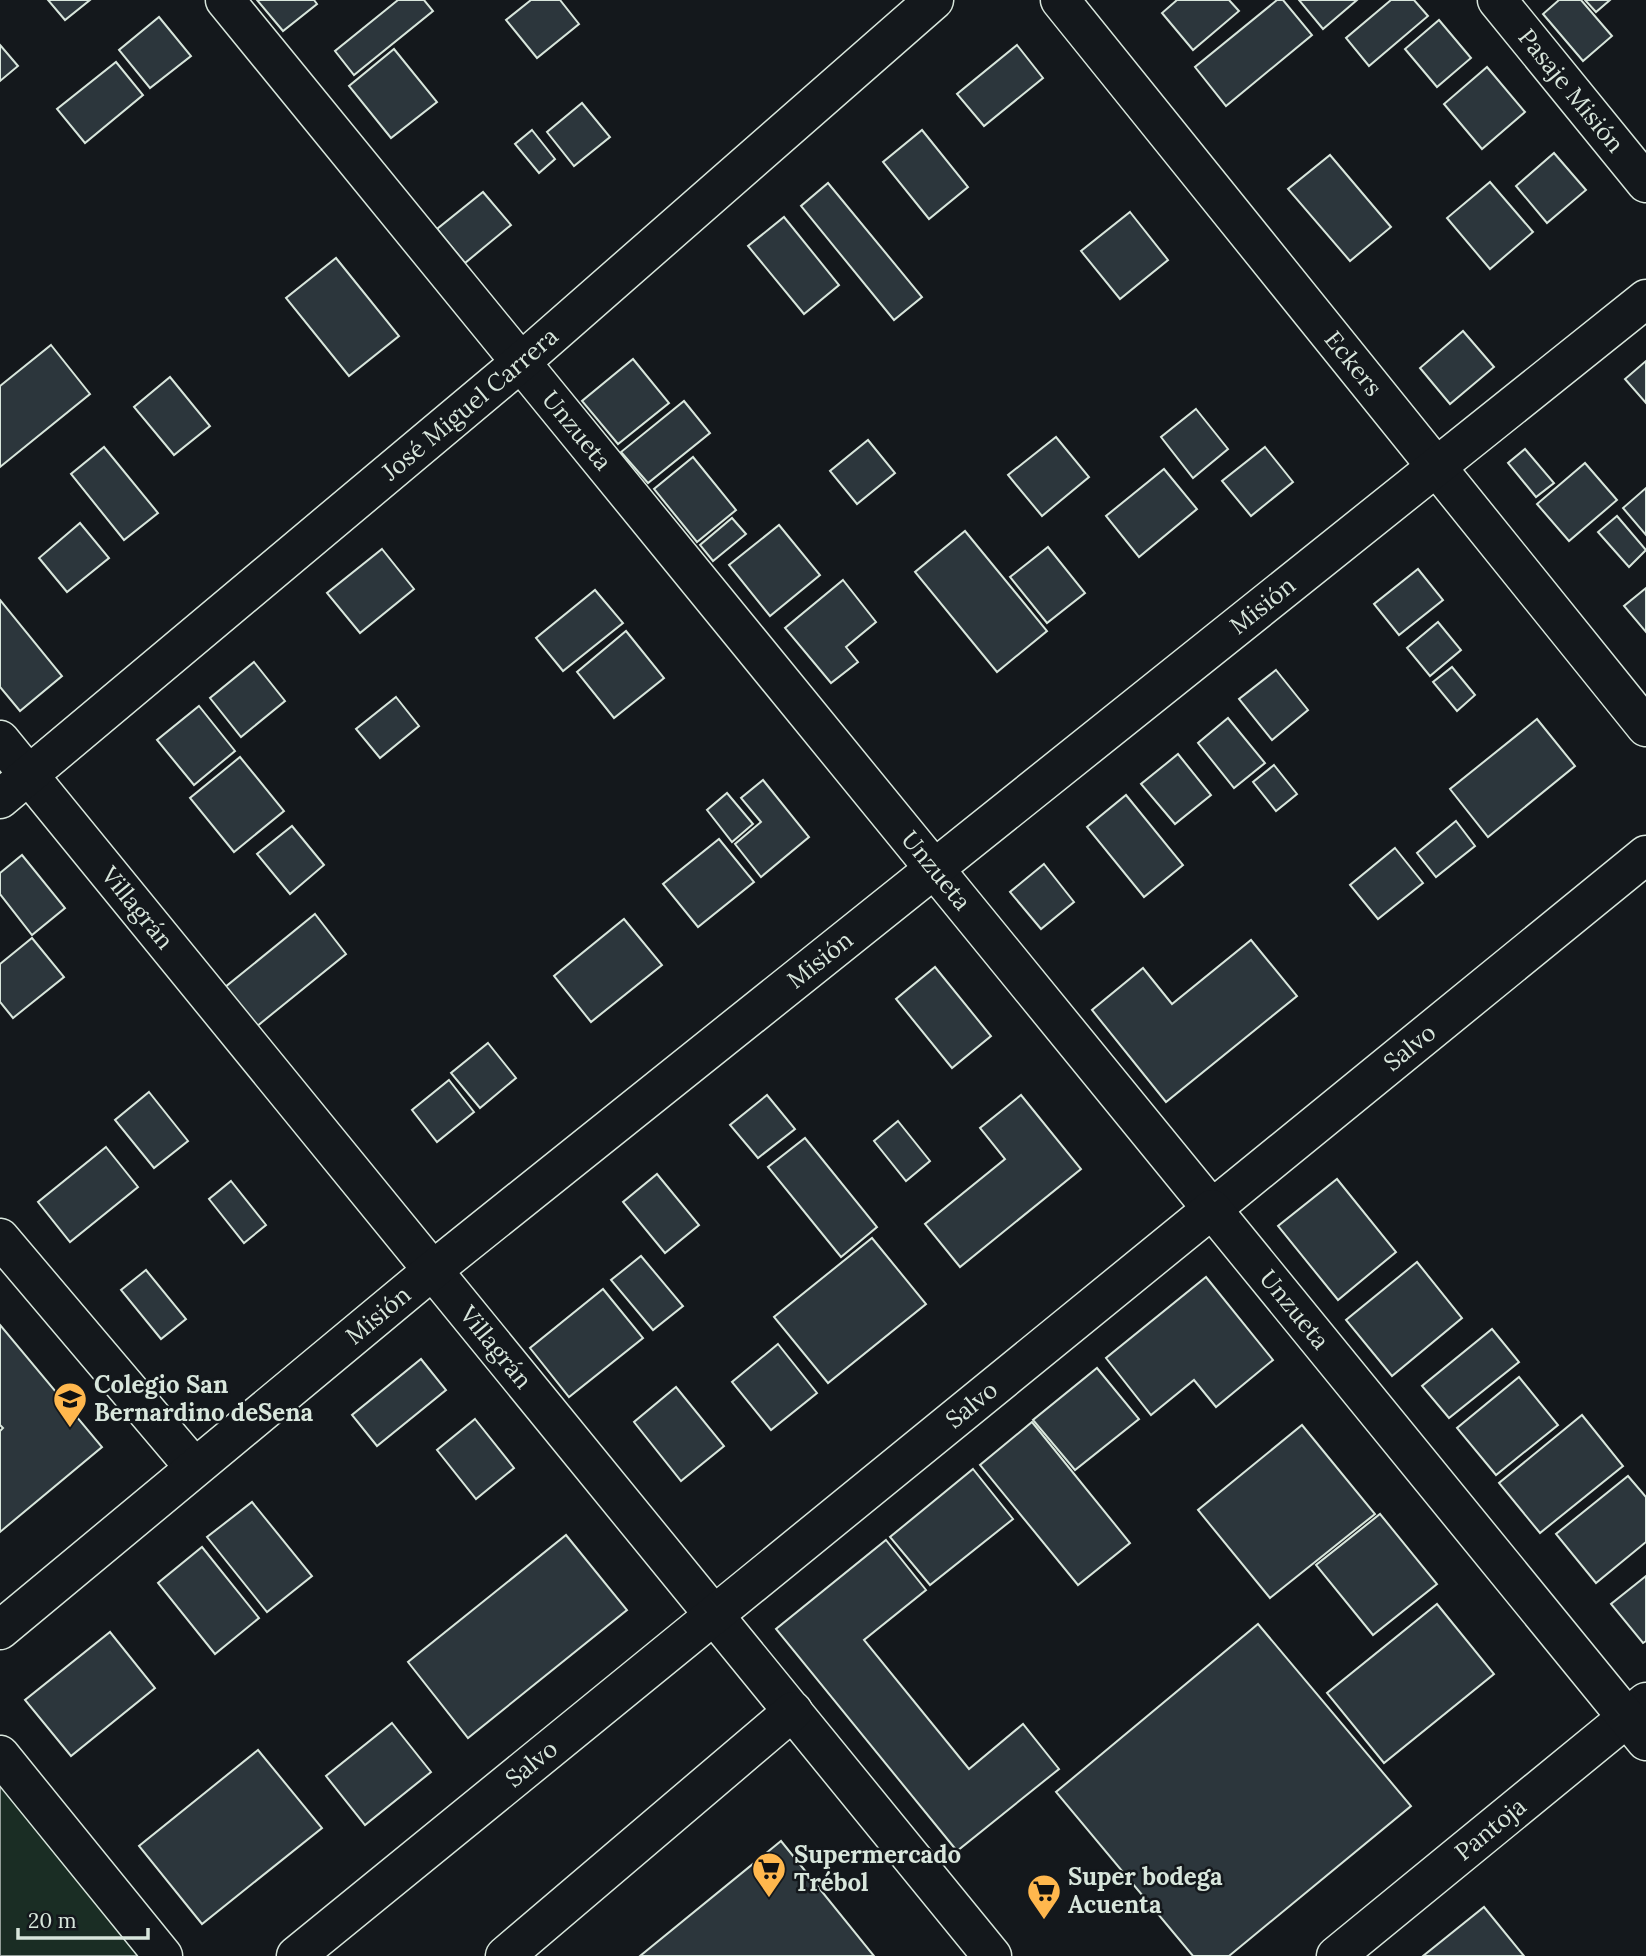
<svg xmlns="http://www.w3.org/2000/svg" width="1646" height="1956" viewBox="0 0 1646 1956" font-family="Lora,serif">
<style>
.green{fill:#1a2d24;stroke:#939e99;stroke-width:2}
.building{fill:#2c363c;stroke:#d8e6dc;stroke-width:2}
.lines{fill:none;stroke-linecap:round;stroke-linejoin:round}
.minor-casing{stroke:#d8e6dc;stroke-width:41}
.major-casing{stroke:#d8e6dc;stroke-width:41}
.minor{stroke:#14181c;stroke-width:38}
.major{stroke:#14181c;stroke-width:38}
.labels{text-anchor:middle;stroke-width:5;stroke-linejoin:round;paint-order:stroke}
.street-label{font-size:24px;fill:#d8e6dc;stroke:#14181c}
.poi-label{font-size:24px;font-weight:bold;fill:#d8e6dc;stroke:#14181c;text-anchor:start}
</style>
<rect width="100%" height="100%" fill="#14181c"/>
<polygon class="green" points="0,1780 149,1956 0,1956"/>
<g class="building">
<polygon points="48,0 90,0 65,20"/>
<polygon points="257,0 314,0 317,4 283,31"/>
<polygon points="398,0 424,0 433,11 354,75 335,51"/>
<polygon points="531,0 560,0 579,24 537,58 506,20"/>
<polygon points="1177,0 1229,0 1239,11 1193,50 1162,13"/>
<polygon points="1277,0 1283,0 1312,35 1226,106 1195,67"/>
<polygon points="1299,0 1357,0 1323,29"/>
<polygon points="1391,0 1414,0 1428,16 1369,66 1346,38"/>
<polygon points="1559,0 1581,0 1612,36 1583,61 1543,14"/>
<polygon points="1585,0 1610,0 1596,12"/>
<polygon points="159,17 191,56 150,88 119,50"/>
<polygon points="1439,20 1471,58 1437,87 1405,49"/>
<polygon points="0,45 18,66 0,81"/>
<polygon points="1017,45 1043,78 984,126 957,94"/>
<polygon points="394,49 437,102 391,138 349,86"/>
<polygon points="116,62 143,95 85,143 57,109"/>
<polygon points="1487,67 1525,112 1482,149 1444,104"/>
<polygon points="582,103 610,137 574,166 547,132"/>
<polygon points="532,130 555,159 539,173 515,144"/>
<polygon points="922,130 968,187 929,219 883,162"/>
<polygon points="1554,153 1586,190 1547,223 1516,186"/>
<polygon points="1330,155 1391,227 1350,261 1288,189"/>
<polygon points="1490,182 1533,232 1490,269 1447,218"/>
<polygon points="828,183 922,297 894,320 801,206"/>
<polygon points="483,192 511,225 465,263 437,229"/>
<polygon points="1130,212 1168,260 1120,299 1081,251"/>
<polygon points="784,217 839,285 804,314 748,246"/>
<polygon points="336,258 399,336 349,376 286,298"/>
<polygon points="1463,331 1494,367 1450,404 1420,368"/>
<polygon points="51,345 90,394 0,467 0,386"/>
<polygon points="633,359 669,403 618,444 582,401"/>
<polygon points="1646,361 1646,403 1625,379"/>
<polygon points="170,377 210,426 174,455 134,407"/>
<polygon points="684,401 710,433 648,483 621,452"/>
<polygon points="1196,409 1228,449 1193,478 1161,437"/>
<polygon points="1056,437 1089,477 1042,516 1008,475"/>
<polygon points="868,440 895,473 857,504 830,471"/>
<polygon points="104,447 158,513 124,540 71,474"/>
<polygon points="1265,447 1293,482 1251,516 1222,481"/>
<polygon points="1525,449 1554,483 1536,497 1508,463"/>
<polygon points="693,457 736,510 697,542 654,489"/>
<polygon points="1585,463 1617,500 1569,541 1537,504"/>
<polygon points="1164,469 1197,509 1139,557 1106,516"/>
<polygon points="1646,488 1646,535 1623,508"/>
<polygon points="1617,516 1646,550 1629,567 1598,532"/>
<polygon points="732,518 746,534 713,561 700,545"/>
<polygon points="80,523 109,558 67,592 39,558"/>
<polygon points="779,525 820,575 770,616 729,565"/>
<polygon points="965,531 1047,631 997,672 915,572"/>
<polygon points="1048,547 1085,593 1047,623 1010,577"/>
<polygon points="382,549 414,589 360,633 327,593"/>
<polygon points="1418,569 1443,600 1399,635 1374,604"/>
<polygon points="843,580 876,622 846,647 858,662 831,683 785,628"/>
<polygon points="1646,588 1646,632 1624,606"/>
<polygon points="595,590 623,623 563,671 536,638"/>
<polygon points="0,600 62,676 20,711 0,687"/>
<polygon points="1438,622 1461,650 1430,676 1407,648"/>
<polygon points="626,631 664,678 614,718 577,672"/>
<polygon points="254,662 285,701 241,737 210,698"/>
<polygon points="1452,667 1475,695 1457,711 1433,682"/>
<polygon points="1276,670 1308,710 1272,740 1239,699"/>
<polygon points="396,697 419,726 380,758 356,729"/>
<polygon points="199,706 235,751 194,785 157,740"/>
<polygon points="1228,718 1265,763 1234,788 1198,743"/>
<polygon points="1537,719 1575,766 1488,837 1450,789"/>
<polygon points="1178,754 1211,795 1175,824 1141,784"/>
<polygon points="240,757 284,811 234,852 190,798"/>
<polygon points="1274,765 1297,794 1276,811 1253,782"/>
<polygon points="763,780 809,837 761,877 735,844 761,822 741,798"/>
<polygon points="727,793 753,824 732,842 707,810"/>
<polygon points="1126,795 1183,865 1144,897 1087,827"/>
<polygon points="1456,821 1475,846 1436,877 1417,853"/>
<polygon points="292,826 324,865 290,894 257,854"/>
<polygon points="719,839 754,882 698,927 663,884"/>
<polygon points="1395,848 1423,883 1378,919 1350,885"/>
<polygon points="22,855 65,908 32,935 0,894 0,873"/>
<polygon points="1044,864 1074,902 1041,929 1010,892"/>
<polygon points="315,914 346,954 256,1027 224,988"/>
<polygon points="624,919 662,965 591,1022 554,976"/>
<polygon points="32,938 64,977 13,1018 0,1002 0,964"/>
<polygon points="1251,940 1297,996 1166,1102 1092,1010 1143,968 1172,1004"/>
<polygon points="935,967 991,1036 952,1068 896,999"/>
<polygon points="488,1043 516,1078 480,1108 451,1073"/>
<polygon points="449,1080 474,1112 437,1142 412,1110"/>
<polygon points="149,1092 188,1141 154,1168 115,1120"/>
<polygon points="767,1095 795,1129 758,1158 730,1125"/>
<polygon points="1021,1095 1081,1169 960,1267 925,1224 1005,1159 980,1128"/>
<polygon points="898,1121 930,1161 906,1181 874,1141"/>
<polygon points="805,1138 877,1227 841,1257 768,1167"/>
<polygon points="106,1147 138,1187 70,1242 38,1202"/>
<polygon points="657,1174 699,1225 665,1253 623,1202"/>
<polygon points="1337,1179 1396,1252 1338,1300 1278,1226"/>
<polygon points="231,1181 266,1225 244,1243 209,1199"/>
<polygon points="872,1238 926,1304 828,1383 774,1317"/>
<polygon points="641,1256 683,1306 653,1330 611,1280"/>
<polygon points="1417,1262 1462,1318 1392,1376 1346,1320"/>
<polygon points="146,1270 186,1319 161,1339 121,1290"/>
<polygon points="1206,1277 1273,1360 1216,1407 1194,1380 1151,1415 1106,1358"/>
<polygon points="603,1289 643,1338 569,1397 530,1348"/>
<polygon points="0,1325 102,1447 0,1532 0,1431 3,1428 0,1425"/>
<polygon points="1492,1329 1519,1362 1449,1418 1422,1386"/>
<polygon points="778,1344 817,1393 771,1430 732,1382"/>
<polygon points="421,1359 446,1390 377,1446 352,1415"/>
<polygon points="1097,1368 1139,1419 1075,1470 1033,1420"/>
<polygon points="1519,1377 1558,1425 1496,1475 1457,1428"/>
<polygon points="676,1387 724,1446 681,1481 634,1422"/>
<polygon points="1582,1415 1623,1466 1540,1533 1499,1483"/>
<polygon points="475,1419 514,1468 476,1499 437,1450"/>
<polygon points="1032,1422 1130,1543 1078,1585 980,1465"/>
<polygon points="1302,1425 1375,1514 1270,1598 1198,1510"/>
<polygon points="973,1469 1013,1519 930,1585 890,1537"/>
<polygon points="1628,1476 1646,1497 1646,1542 1596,1583 1556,1534"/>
<polygon points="252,1502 312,1576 267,1612 207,1537"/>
<polygon points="1380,1514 1437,1584 1373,1635 1316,1565"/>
<polygon points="566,1535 627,1610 468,1738 408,1662"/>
<polygon points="886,1540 926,1590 864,1640 969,1769 1023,1724 1059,1769 957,1851 776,1629"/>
<polygon points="202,1547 259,1618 215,1654 158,1583"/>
<polygon points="1646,1576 1646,1641 1643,1643 1611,1604"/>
<polygon points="1437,1604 1494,1674 1384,1763 1327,1693"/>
<polygon points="1258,1624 1411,1806 1229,1956 1193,1956 1056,1792"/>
<polygon points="110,1632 155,1688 71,1756 25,1700"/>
<polygon points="392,1723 431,1772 365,1825 326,1776"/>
<polygon points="258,1750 322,1828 202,1924 139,1846"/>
<polygon points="781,1841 874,1956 640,1956"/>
<polygon points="1484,1907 1524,1956 1423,1956"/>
</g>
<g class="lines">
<g class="minor-casing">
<g id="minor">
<path id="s1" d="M225 0 1212 1209 1646 855"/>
<path id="s2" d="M1060 0 1646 727"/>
<path id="s3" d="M1497 0 1646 183"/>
<path id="s4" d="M0 740 992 1956"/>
<path id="s5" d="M0 799 521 362 934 0"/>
<polyline points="0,1238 194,1467"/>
<path id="s6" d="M0 1630 433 1270 1646 299"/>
<polyline points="0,1755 163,1956"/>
<polyline points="505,1956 793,1711"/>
<path id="s7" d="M1336 1956 1646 1702"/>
</g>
</g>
<g class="major-casing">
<g id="major">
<path id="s8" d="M296 1956 1212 1209 1646 1741"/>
</g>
</g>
<use href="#minor" class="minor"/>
<use href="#major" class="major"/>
</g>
<defs>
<g id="school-pin" transform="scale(1.75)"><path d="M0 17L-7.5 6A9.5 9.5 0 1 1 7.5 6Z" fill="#ffb74d" stroke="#14181c"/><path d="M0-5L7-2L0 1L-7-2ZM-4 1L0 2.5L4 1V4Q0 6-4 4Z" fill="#111"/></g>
<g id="supermarket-pin" transform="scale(1.75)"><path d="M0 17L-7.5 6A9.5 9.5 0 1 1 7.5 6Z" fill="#ffb74d" stroke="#14181c"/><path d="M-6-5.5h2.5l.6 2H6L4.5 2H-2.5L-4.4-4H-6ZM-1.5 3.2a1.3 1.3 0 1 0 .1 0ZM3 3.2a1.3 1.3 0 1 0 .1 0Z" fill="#111"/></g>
</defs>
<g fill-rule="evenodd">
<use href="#school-pin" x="70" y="1399"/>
<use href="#supermarket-pin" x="769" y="1869"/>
<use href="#supermarket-pin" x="1044" y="1891"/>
</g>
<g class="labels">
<g class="street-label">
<text dy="8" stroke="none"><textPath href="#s3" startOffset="117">Pasaje Misión</textPath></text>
<text dy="8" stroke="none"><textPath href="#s2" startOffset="467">Eckers</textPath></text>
<text dy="8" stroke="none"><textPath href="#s5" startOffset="614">José Miguel Carrera</textPath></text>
<text dy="8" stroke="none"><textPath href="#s1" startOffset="556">Unzueta</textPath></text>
<text dy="8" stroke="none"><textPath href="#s6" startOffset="1626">Misión</textPath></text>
<text dy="8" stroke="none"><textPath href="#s1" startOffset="1124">Unzueta</textPath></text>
<text dy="8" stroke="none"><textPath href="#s4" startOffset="217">Villagrán</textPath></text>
<text dy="8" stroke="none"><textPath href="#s6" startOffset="1059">Misión</textPath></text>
<text dy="8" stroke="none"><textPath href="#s1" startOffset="1816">Salvo</textPath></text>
<text dy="8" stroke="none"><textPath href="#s8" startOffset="1312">Unzueta</textPath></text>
<text dy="8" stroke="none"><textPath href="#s6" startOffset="492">Misión</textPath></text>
<text dy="8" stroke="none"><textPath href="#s4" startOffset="784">Villagrán</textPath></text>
<text dy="8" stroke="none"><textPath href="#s8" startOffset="872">Salvo</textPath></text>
<text dy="8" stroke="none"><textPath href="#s8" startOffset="304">Salvo</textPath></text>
<text dy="8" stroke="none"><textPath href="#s7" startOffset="200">Pantoja</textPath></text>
</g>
<g class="poi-label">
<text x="94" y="1393">Colegio San<tspan x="94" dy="28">Bernardino deSena</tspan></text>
<text x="794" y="1863">Supermercado<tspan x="794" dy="28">Trébol</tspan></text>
<text x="1068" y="1885">Super bodega<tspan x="1068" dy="28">Acuenta</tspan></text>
</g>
</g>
<path d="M18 1928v10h130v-10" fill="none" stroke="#d8e6dc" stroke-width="3.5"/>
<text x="28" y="1928" font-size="21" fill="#d8e6dc" stroke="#14181c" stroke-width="5" paint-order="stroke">20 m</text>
</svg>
